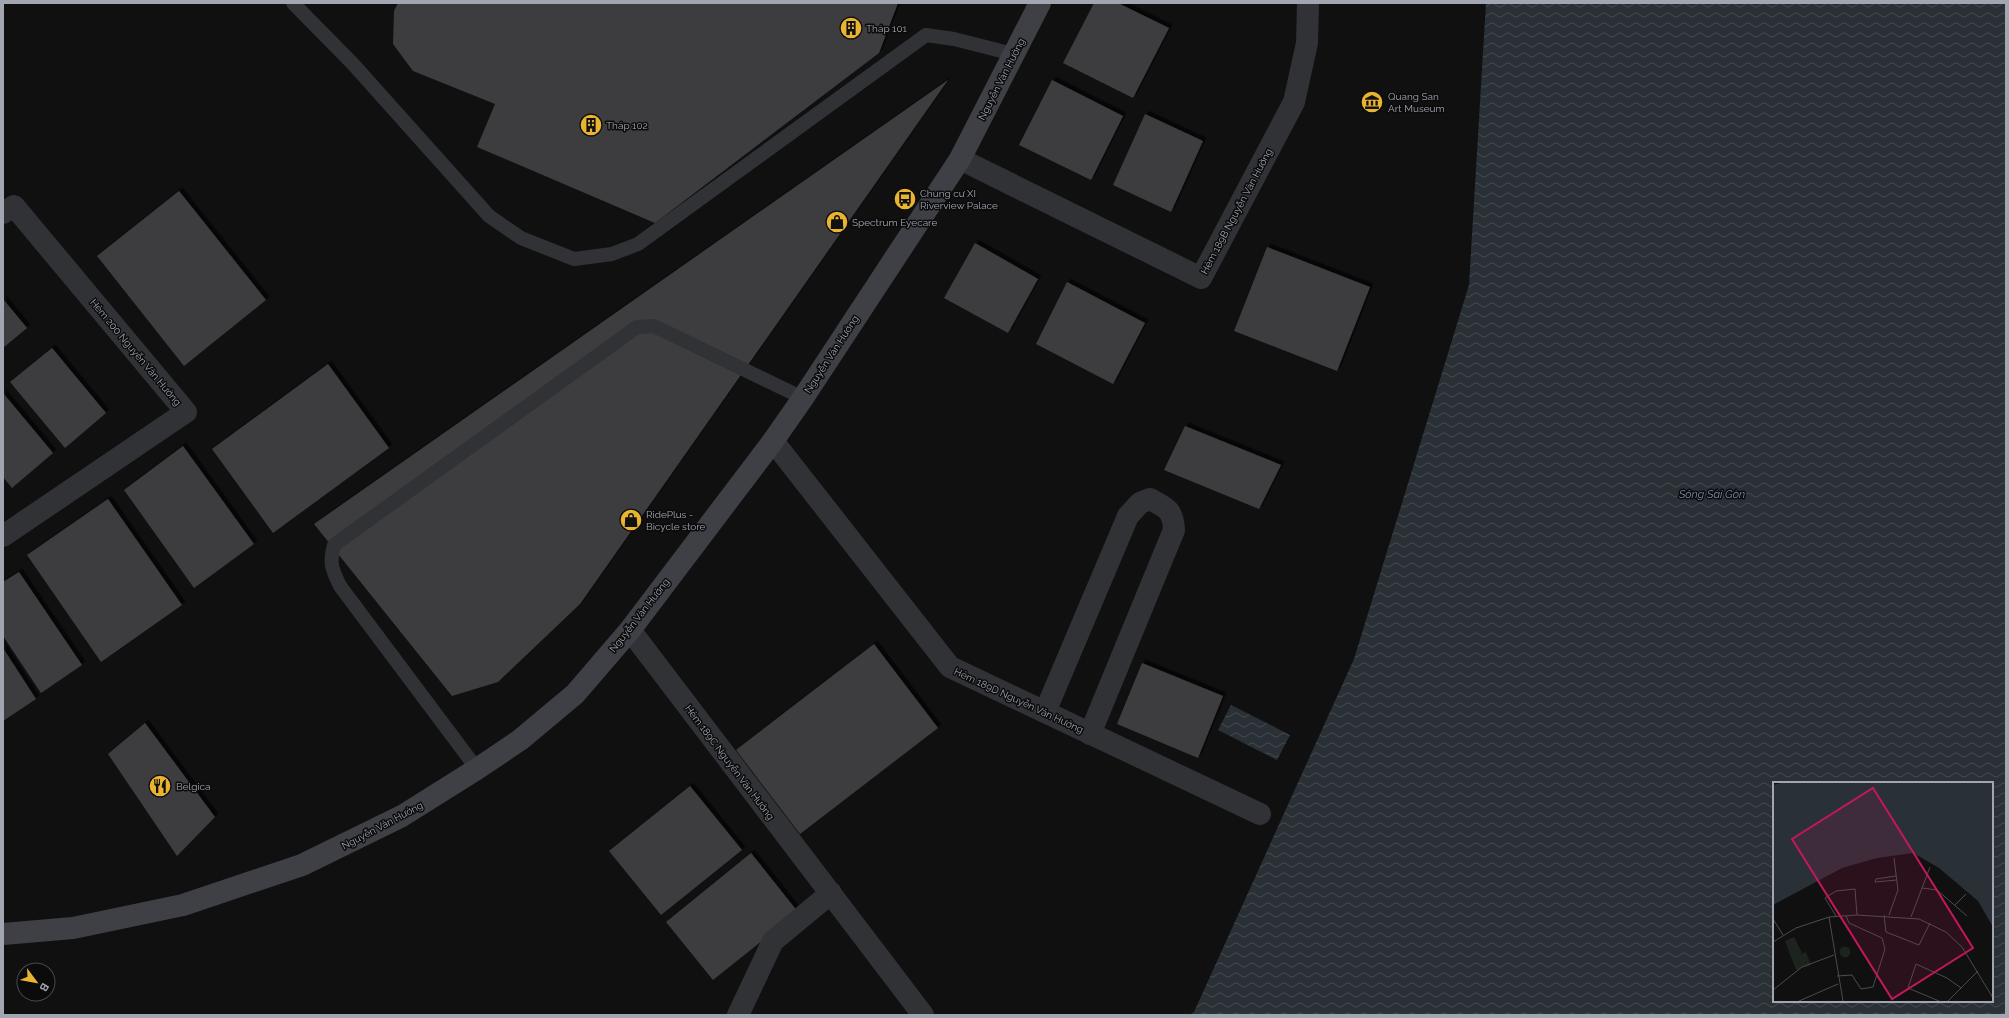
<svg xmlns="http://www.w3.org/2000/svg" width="2009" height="1018" viewBox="0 0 2009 1018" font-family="Raleway,sans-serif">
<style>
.water{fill:url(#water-waves);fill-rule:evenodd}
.building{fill:#3c3d41;filter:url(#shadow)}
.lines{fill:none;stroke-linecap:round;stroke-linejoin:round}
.lane{stroke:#313236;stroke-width:14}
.street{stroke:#313236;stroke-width:22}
.secondary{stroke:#3f4046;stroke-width:22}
.labels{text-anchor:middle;stroke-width:3;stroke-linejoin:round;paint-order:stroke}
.poi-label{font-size:10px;fill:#a2a6b1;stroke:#0b0b0c;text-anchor:start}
.street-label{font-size:10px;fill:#a2a6b1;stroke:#0b0b0c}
.water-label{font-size:11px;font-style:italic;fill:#7992ac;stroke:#0b0b0c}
.inset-road{fill:none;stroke:#4a4c51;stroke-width:1}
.view{fill:#c2185b;fill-opacity:0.15;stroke:#c2185b;stroke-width:2}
.inset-edge{fill:none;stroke:#a2a6b1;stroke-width:2}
</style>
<defs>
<pattern id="water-waves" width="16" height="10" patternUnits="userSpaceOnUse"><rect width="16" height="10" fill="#293036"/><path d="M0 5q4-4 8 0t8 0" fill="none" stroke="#454b51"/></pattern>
<filter id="shadow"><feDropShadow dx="3.5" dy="-3.5" stdDeviation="0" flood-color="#0009"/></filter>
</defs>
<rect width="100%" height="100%" fill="#101011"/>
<g class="water">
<path d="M1486 3H2006V1015H1189L1194 1012 1354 659 1469 285ZM1774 783H1992V1001H1774Z"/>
<polygon points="1231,705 1290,735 1277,760 1218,730"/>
</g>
<g class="building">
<polygon points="398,3 898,3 879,53 655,223 477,147 495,104 413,71 393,44 394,11"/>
<polygon points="1094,3 1118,3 1169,28 1133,98 1063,63"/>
<polygon points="948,80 580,604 498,682 452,696 314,524"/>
<polygon points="1052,80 1123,116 1091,180 1019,145"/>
<polygon points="1145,114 1203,141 1171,212 1113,185"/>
<polygon points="179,191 266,300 184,366 97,256"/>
<polygon points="975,243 1038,279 1008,333 944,298"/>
<polygon points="1267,247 1370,287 1337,371 1234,331"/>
<polygon points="1067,282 1145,323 1113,384 1036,344"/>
<polygon points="3,299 27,328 3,348"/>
<polygon points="52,348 106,413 65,448 10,382"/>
<polygon points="328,364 389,448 273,533 212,449"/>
<polygon points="3,393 53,453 12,488 3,477"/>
<polygon points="1185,426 1281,465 1259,509 1164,470"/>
<polygon points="183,446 254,544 194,588 124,490"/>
<polygon points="108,499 182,605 101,662 27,555"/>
<polygon points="19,572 82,665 41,693 3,636 3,582"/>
<polygon points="874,644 938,728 800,834 736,750"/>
<polygon points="3,648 36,699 3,721"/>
<polygon points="1142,663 1223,696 1198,758 1117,724"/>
<polygon points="145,723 215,817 177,856 108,754"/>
<polygon points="690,786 742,850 661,915 609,851"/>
<polygon points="751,853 798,912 713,980 666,922"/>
</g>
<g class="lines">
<g class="lane">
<polyline points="293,3 353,64 489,216 521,238 574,259 612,254 638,244 926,35 954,39 1013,54"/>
<path d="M477 769 340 586C332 569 329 564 334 545L637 327 654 326 803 398"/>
</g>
<g class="street">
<polyline points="960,159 1201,278 1294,102 1307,43 1308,3"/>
<polyline points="3,213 14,206 186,412 3,536"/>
<polyline points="773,441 950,667 1260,814"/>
<polyline points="630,630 923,1015"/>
<path d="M1045 712 1128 516 1140 503 1150 499C1167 508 1173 510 1174 530L1090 734"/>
<polyline points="738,1015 773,941 831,893"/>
</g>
<polyline class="secondary" points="3,934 73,928 183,905 302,865 402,816 477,769 520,740 575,694 630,630 773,441 803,398 960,159 1040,3"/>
</g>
<defs>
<g id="building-disc" transform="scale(1.15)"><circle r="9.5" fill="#e9b430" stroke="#0b0b0c"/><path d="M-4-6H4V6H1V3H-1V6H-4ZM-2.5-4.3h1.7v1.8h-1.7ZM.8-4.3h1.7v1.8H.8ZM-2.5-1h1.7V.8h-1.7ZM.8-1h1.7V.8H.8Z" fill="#111"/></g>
<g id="museum-disc" transform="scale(1.15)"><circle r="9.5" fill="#e9b430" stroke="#0b0b0c"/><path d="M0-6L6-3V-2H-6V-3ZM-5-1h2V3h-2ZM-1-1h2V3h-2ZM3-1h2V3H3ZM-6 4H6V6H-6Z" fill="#111"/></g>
<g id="bus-disc" transform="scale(1.15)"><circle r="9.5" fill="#e9b430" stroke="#0b0b0c"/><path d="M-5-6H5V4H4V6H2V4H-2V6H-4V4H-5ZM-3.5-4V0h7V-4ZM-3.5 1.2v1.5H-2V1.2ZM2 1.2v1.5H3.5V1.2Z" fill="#111"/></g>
<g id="shop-disc" transform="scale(1.15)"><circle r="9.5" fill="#e9b430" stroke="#0b0b0c"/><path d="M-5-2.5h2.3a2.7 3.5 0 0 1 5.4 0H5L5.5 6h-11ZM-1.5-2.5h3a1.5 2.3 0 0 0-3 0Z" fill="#111"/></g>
<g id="restaurant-disc" transform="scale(1.15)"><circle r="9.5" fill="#e9b430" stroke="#0b0b0c"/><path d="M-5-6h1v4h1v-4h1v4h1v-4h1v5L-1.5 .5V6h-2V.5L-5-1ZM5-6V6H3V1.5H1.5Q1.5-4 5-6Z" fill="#111"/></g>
</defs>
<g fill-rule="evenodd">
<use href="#building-disc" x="851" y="28"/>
<use href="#museum-disc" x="1372" y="102"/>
<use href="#building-disc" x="591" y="125"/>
<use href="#bus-disc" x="905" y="199"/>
<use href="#shop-disc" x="837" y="222"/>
<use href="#shop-disc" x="631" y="520"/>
<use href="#restaurant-disc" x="160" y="786"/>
</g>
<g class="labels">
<g class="poi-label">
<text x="866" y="32">Tháp 101</text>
<text x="1388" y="100">Quang San<tspan x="1388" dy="12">Art Museum</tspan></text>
<text x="606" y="129">Tháp 102</text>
<text x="920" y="197">Chung cư XI<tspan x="920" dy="12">Riverview Palace</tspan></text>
<text x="852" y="226">Spectrum Eyecare</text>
<text x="646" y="518">RidePlus -<tspan x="646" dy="12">Bicycle store</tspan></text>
<text x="176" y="790">Belgica</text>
</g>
<g class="street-label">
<text transform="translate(1001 79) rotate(-63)" y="4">Nguyễn Văn Hưởng</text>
<text transform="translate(1236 211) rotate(-62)" y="4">Hẻm 189B Nguyễn Văn Hưởng</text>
<text transform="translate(136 352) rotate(50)" y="4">Hẻm 200 Nguyễn Văn Hưởng</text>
<text transform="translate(831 354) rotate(-57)" y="4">Nguyễn Văn Hưởng</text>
<text transform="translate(639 615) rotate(-52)" y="4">Nguyễn Văn Hưởng</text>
<text transform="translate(1019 700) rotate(25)" y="4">Hẻm 189D Nguyễn Văn Hưởng</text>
<text transform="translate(730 762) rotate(53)" y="4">Hẻm 189C Nguyễn Văn Hưởng</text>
<text transform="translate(382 825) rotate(-28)" y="4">Nguyễn Văn Hưởng</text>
</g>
<g class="water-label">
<text x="1712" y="498">Sông Sài Gòn</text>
</g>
</g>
<g transform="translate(1773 782)">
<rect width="220" height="220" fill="#101011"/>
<path d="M21 155 29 171 23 174 33 170 38 183 23 188 12 159Z" fill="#1c241d"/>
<path d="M66.5 170a5.5 5.5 0 1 1 11 0a5.5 5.5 0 1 1-11 0Z" fill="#1c241d"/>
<path d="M8 1H220V145L205 119 166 86 140 71 104 76 69 86 0 123V3Z" fill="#293036"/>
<path class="inset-road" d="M123 94 103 97 102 100 124 98M149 106 164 108 194 134M182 123 193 112M111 133 113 150 146 163 157 141M116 133 125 108 121 76M63 134 52 116 63 109 82 107 84 133M56 135 70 219M138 135 157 85M0 137 10 153M0 160 23 146 56 135 84 133 146 137 173 150 189 165 220 216M64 194 79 193 88 207 100 205 112 167 109 156 76 141 73 134M0 208 29 185 61 173M26 219 65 202M166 219 135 206 143 182 174 196 188 206M175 219 205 189"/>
<path class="view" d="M100 6 200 166 119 217 19 57Z"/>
<rect width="220" height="220" class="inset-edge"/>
</g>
<rect width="2009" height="1018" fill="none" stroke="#a2a6b1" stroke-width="8"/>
<g transform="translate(36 982) rotate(122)"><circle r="19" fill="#0b0b0c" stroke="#47494e"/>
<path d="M0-3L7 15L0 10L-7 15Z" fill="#e9b430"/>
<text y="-6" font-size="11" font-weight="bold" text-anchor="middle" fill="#a2a6b1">B</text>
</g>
</svg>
